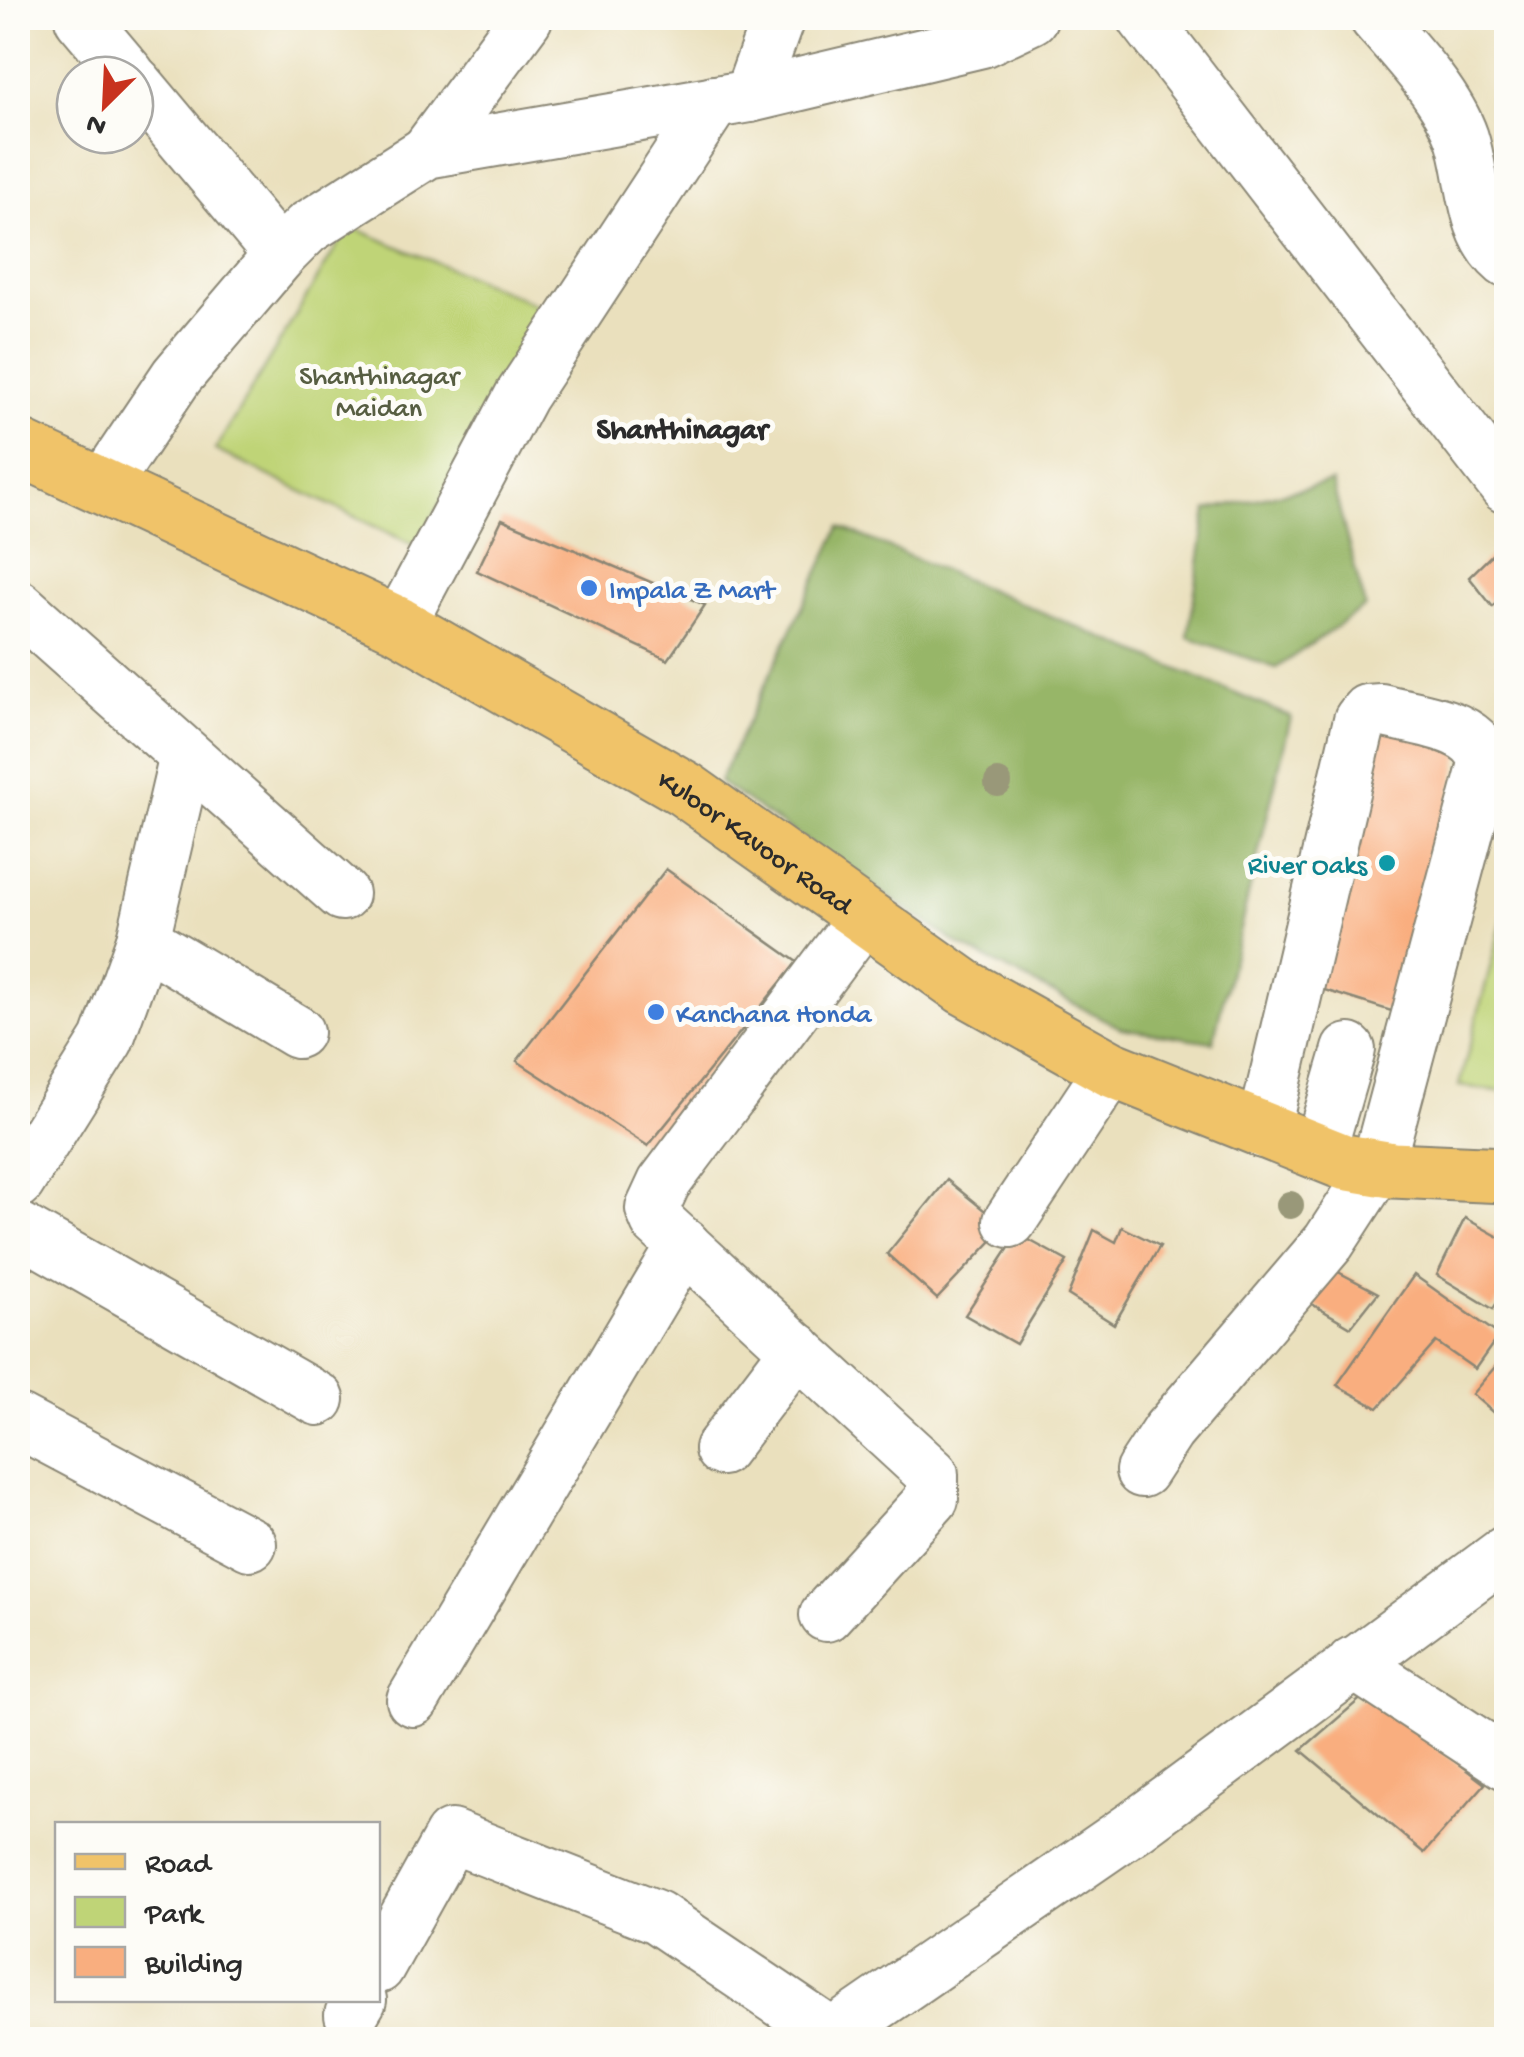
<svg xmlns="http://www.w3.org/2000/svg" width="1524" height="2057" viewBox="0 0 1524 2057" font-family="'Gochi Hand',sans-serif">
<style>
.green{fill:#bfd477;stroke:#758051;stroke-width:2.5}
.forest{fill:#97b668;stroke:#61704a;stroke-width:2.5}
.building{fill:#f9ae7f}
.lines{fill:none;stroke-linecap:round;stroke-linejoin:round}
.minor-casing{stroke:#8a8674;stroke-width:56}
.major-casing{stroke:#8a8674;stroke-width:59}
.minor{stroke:#fff;stroke-width:52}
.major{stroke:#f0c369;stroke-width:55}
.tree{fill:#999879}
.shop-dot{fill:#3f7fe0;stroke:#fdfcf7;stroke-width:4}
.culture-dot{fill:#0f9aa8;stroke:#fdfcf7;stroke-width:4}
.labels{text-anchor:middle;stroke-width:10;stroke-linejoin:round;paint-order:stroke}
.park-label{font-size:28px;fill:#575e42;stroke:#fdfcf7}
.shop-label{font-size:28px;fill:#366cbe;stroke:#fdfcf7;text-anchor:start}
.street-label{font-size:28px;fill:#2b2b2b;stroke:#fdfcf7}
.culture-label{font-size:28px;fill:#0d838f;stroke:#fdfcf7;text-anchor:end}
.neighbourhood-label{font-size:30px;font-weight:bold;fill:#2b2b2b;stroke:#fdfcf7}
</style>
<rect width="100%" height="100%" fill="#fdfcf7"/>
<filter id="ink" filterUnits="userSpaceOnUse"><feTurbulence type="fractalNoise" baseFrequency=".01" numOctaves="2"/><feDisplacementMap in="SourceGraphic" scale="20" xChannelSelector="R" yChannelSelector="G"/><feConvolveMatrix kernelMatrix="1 2 1 2 8 2 1 2 1" color-interpolation-filters="sRGB"/></filter>
<filter id="wash" filterUnits="userSpaceOnUse"><feTurbulence type="fractalNoise" baseFrequency=".0048" numOctaves="4" result="noise"/><feDisplacementMap in="SourceGraphic" scale="40" xChannelSelector="R" yChannelSelector="G"/><feGaussianBlur stdDeviation="2.25" result="paint"/><feColorMatrix in="noise" values="0 0 0 0 0 0 0 0 0 0 0 0 0 0 0 0 0 1.4 0 .05"/><feComposite in="paint" operator="in"/></filter>
<g filter="url(#wash)">
<rect width="100%" height="100%" fill="#eae0bd"/>
<g class="green">
<polygon points="349,226 552,311 416,546 215,450"/>
<polygon points="1506,907 1506,1092 1459,1086"/>
</g>
<g class="forest">
<polygon points="1332,482 1365,607 1276,668 1188,637 1207,510"/>
<polygon points="840,527 1291,717 1213,1042 1121,1028 956,943 719,782"/>
</g>
<g id="blocks">
<g class="building">
<polygon points="502,519 705,605 668,660 477,571"/>
<polygon points="1506,541 1506,595 1493,607 1469,577"/>
<polygon points="1375,718 1462,742 1404,1015 1305,984"/>
<polygon points="666,869 797,962 648,1146 517,1061"/>
<polygon points="947,1180 1005,1227 937,1299 887,1254"/>
<polygon points="1465,1218 1506,1241 1506,1289 1493,1309 1437,1275"/>
<polygon points="1122,1227 1160,1246 1114,1324 1068,1295 1094,1230 1116,1242"/>
<polygon points="1018,1234 1067,1261 1016,1344 965,1315"/>
<polygon points="1321,1263 1378,1293 1351,1327 1300,1297"/>
<polygon points="1414,1275 1499,1335 1475,1369 1436,1342 1378,1408 1337,1385"/>
<polygon points="1506,1354 1506,1421 1505,1423 1472,1394"/>
<polygon points="1366,1694 1485,1784 1424,1853 1301,1750"/>
</g>
</g>
</g>
<g filter="url(#ink)">
<use href="#blocks" fill-opacity="0" stroke="#8a8674" stroke-width="2.5"/>
<g class="lines">
<g class="minor-casing">
<g id="minor">
<polyline points="81,18 129,75"/>
<polyline points="1144,18 1506,487"/>
<path d="M1376 18C1404 50 1448 97 1462 138 1475 178 1471 232 1506 261"/>
<polyline points="135,82 280,255"/>
<polyline points="750,96 778,18"/>
<polyline points="427,152 526,18"/>
<polyline points="103,486 177,376 280,255 307,228 427,152 750,96 982,41 1031,18"/>
<polyline points="18,606 342,894"/>
<polyline points="399,625 521,396 714,102"/>
<polyline points="143,940 297,1032"/>
<polyline points="1319,1153 1349,1050"/>
<polyline points="18,1182 107,1040 143,940 186,756"/>
<polyline points="1010,1221 1111,1069"/>
<polyline points="18,1228 318,1399"/>
<polyline points="18,1421 250,1544"/>
<polyline points="721,1449 797,1349"/>
<path d="M1142 1471 1168 1431 1329 1242 1377 1168 1485 764C1481 723 1412 719 1381 710L1367 711 1360 720 1263 1132"/>
<polyline points="826,1615 932,1499 932,1474 657,1221 652,1209 664,1183 864,917"/>
<polyline points="1353,1663 1506,1763"/>
<polyline points="413,1700 684,1245"/>
<polyline points="378,1967 451,1836 657,1917 832,2035"/>
<polyline points="351,2015 360,2000"/>
<polyline points="825,2040 1137,1825 1506,1552"/>
</g>
</g>
<g class="major-casing">
<g id="major">
<path id="s1" d="M18 447 399 625 685 789 964 987 1111 1069 1344 1162 1392 1170 1506 1175"/>
</g>
</g>
<use href="#minor" class="minor"/>
<use href="#major" class="major"/>
</g>
<g class="tree">
<circle cx="998" cy="783" r="14"/>
<circle cx="1290" cy="1205" r="14"/>
</g>
</g>
<g class="shop-dot">
<circle cx="589" cy="588" r="10"/>
<circle cx="656" cy="1012" r="10"/>
</g>
<circle class="culture-dot" cx="1387" cy="863" r="10"/>
<g class="labels">
<g class="park-label">
<text x="379" y="384">Shanthinagar<tspan x="379" dy="32">Maidan</tspan></text>
</g>
<g class="shop-label">
<text x="609" y="598">Impala Z Mart</text>
<text x="676" y="1022">Kanchana Honda</text>
</g>
<g class="street-label">
<text dy="10" stroke="none"><textPath href="#s1" startOffset="838">Kuloor Kavoor Road</textPath></text>
</g>
<g class="culture-label">
<text x="1367" y="873">River Oaks</text>
</g>
<g class="neighbourhood-label">
<text x="682" y="438">Shanthinagar</text>
</g>
</g>
<rect width="1524" height="2057" fill="none" stroke="#fdfcf7" stroke-width="60"/>
<rect x="55" y="1822" width="325" height="180" fill="#fdfcf7" stroke="#a9a8a5" stroke-width="2.5"/>
<rect x="75" y="1854" width="50" height="15" fill="#f0c369" stroke="#a9a8a5" stroke-width="2.5"/>
<text x="145" y="1872" font-size="30" fill="#2b2b2b">Road</text>
<rect x="75" y="1897" width="50" height="30" fill="#bfd477" stroke="#a9a8a5" stroke-width="2.5"/>
<text x="145" y="1922" font-size="30" fill="#2b2b2b">Park</text>
<rect x="75" y="1947" width="50" height="30" fill="#f9ae7f" stroke="#a9a8a5" stroke-width="2.5"/>
<text x="145" y="1972" font-size="30" fill="#2b2b2b">Building</text>
<g transform="translate(105 105) rotate(204)"><circle r="48" fill="#fdfcf7" stroke="#a9a8a5" stroke-width="2.5"/>
<path d="M0-8L18 38L0 25L-18 38Z" fill="#c8321e"/>
<text y="-15" font-size="28" font-weight="bold" text-anchor="middle" fill="#2b2b2b">N</text>
</g>
</svg>
